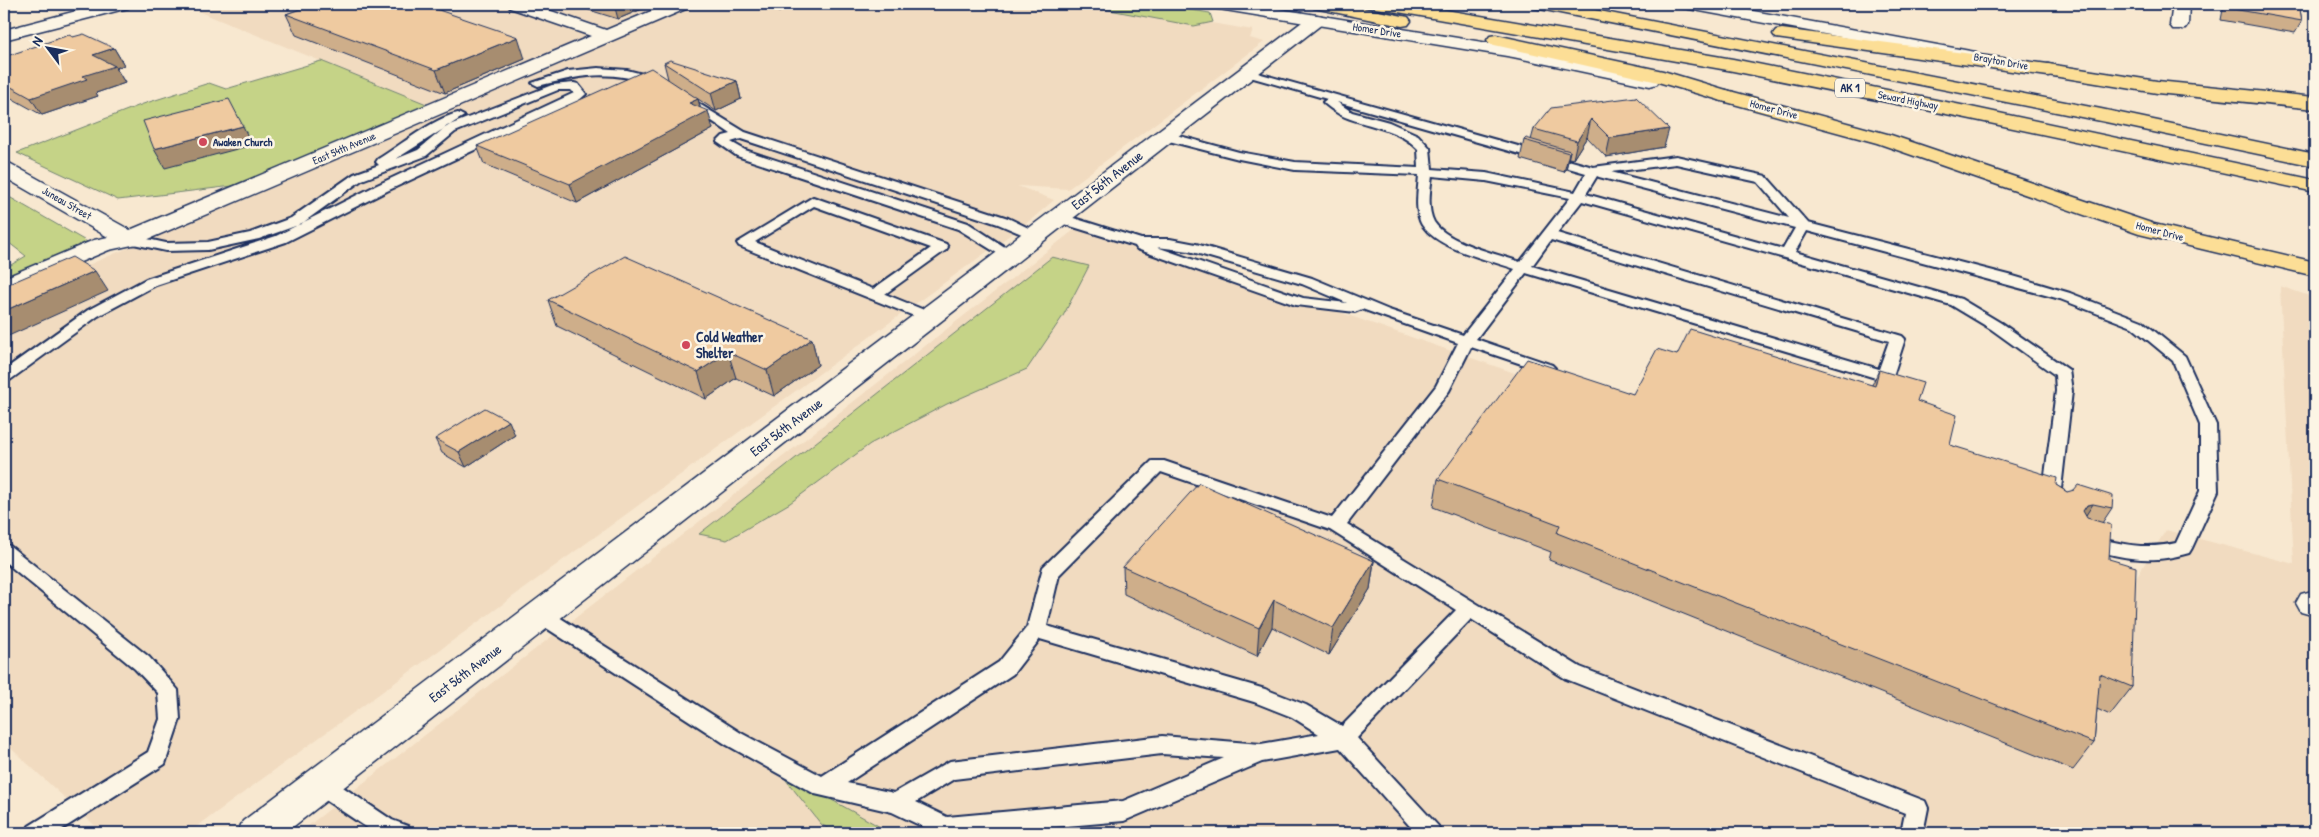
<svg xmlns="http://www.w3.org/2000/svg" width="2319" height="837" viewBox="0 0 2319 837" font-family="'Patrick Hand',sans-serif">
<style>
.built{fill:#f1dbc0}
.green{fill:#c5d387;stroke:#708172}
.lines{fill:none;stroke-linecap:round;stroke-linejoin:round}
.service-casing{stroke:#1b2f5e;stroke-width:4}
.minor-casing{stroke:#1b2f5e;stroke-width:3}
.secondary-casing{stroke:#1b2f5e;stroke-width:3}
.primary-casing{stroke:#1b2f5e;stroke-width:3}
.motorway-casing{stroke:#1b2f5e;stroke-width:3}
.service{fill:#fcf5e5;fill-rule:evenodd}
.minor{fill:#fcf5e5;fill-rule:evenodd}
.secondary{fill:#fcf5e5;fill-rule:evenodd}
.primary{fill:#fcde96;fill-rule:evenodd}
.motorway{fill:#fcde96;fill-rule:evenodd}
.wall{fill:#ceae8a;stroke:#1b2f5e}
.shaded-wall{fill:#a78d70;stroke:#1b2f5e}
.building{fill:#efcaa0;stroke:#1b2f5e}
.poi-dot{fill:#d1495b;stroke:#fcf5e5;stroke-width:2}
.labels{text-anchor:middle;stroke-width:5;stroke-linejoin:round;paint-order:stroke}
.far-street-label{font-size:11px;fill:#1b2f5e;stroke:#fcf5e5}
.far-poi-label{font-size:11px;font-weight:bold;fill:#1b2f5e;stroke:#fcf5e5;text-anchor:start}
.shield{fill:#fcf5e5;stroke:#5e6a86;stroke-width:1}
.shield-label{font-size:12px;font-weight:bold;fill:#1b2f5e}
.street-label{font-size:14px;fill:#1b2f5e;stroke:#fcf5e5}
.poi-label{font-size:14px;font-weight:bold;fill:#1b2f5e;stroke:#fcf5e5;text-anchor:start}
</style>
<rect width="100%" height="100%" fill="#f8e8d0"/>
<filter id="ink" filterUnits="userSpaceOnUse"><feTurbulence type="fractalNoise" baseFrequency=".02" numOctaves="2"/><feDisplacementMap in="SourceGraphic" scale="10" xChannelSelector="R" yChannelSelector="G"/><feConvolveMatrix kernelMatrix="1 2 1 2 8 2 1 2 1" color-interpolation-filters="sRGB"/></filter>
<g filter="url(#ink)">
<g class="built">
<polygon points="180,4 1099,4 1253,30 1250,38 1264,42 1068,189 1018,186 1054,200 1032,219 188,833 103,833 4,742 4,301 597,47 429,105"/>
<polygon points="1083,223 2130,587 2166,530 2294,564 2280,286 2315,298 2315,833 299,833"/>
</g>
<g class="green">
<polygon points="1078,4 1155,4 1210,13 1213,22 1194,26"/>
<polygon points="321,61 429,105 241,185 118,200 17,153 143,104 209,83 226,89"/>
<polygon points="4,194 89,243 4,280 4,269 26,256 4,239"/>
<polygon points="1052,257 1089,266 1063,316 1027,369 947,404 870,444 790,503 727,540 699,534"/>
<polygon points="778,770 891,833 835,833 821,824"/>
</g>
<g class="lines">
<g class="service-casing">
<g id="service">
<path d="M598 68 627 70 662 79 664 81 658 84C605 71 590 73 538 86L532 83 568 71Z"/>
<path d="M1247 70 1593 167 1676 156 1766 176 1808 223 2013 276 2070 293 2142 321 2185 356 2216 425 2218 491 2192 548 2189 553C2149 565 2122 558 2083 547L2080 542 2083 537 2089 536C2119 544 2145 550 2176 543L2200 491V425L2173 361 2132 327 2060 299 1807 231 1795 252 1961 299 2001 323 2069 370 2072 391 2060 498 2057 502 2051 504 2045 502 2042 498 2056 391 2055 375 1991 329 1951 305 1582 201 1557 233 1902 336 1905 339 1893 376 1891 379H1879L1526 273 1476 339 1552 365 1555 368 1552 371H1542L1471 347 1449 391 1347 524 1580 667 1925 801 1928 808 1923 833H1901L1905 813 1566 679 1471 619 1357 738 1438 826 1441 833H1416L1340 748 1262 762 1124 821 987 833H936L892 812 815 794 727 745 534 620 531 615 534 610 541 608 548 610 741 733 822 776 999 662 1027 627 1043 567 1152 461H1164L1332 518 1436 386 1458 343 1362 309 1355 312 1296 305 1137 249 1135 246 1054 221 1052 218 1054 215H1064L1141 239H1170L1196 244 1312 278 1389 310 1463 335 1515 269C1487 259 1439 250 1422 225 1414 211 1418 190 1419 175L1295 170 1239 159 1161 139 1159 136 1161 133 1165 132 1239 152 1295 162 1419 168 1418 149C1399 129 1370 127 1345 117 1338 114 1331 109 1325 104L1323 102 1327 99 1243 75 1241 73ZM1337 102 1586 173 1575 192 1486 173 1432 169 1430 148 1418 135 1389 122 1352 112ZM1676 164 1758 182 1789 218 1611 172ZM1432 176 1486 181 1570 198 1520 262C1498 254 1447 243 1434 222 1427 209 1430 190 1432 176ZM1597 176 1599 177 1795 228 1783 249 1586 194ZM1551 240 1889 341 1879 369 1532 266ZM1157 247 1189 251 1302 284 1347 303 1303 298ZM1161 472 1330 530 1456 610 1342 726 1306 705 1265 689 1047 626 1059 575ZM1040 639 1254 702 1292 717 1319 734 1261 744 1162 736 950 761 894 793 847 783 1013 674ZM1162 754 1224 758 1123 801 947 817 916 802 954 779Z"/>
<path d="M574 83 578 84 586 94 577 102 387 191 286 242 156 285 98 316 10 380 4 382V370L88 310 146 279 276 236 377 185 574 93 571 90H558L455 132 426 156 362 180 301 224 259 239 208 250 166 251 124 242 122 239 124 236 129 235 166 243 208 242 250 233 291 218 354 174 379 165 376 162 378 159C401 145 432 119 458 113L464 116 396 159 418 150 447 126 552 85Z"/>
<polygon points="691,99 745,132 1008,218 1043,235 1036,239 1031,238 998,224 741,139 731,142 745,150 968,223 1017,255 1015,258 1005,258 958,229 737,156 717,142 723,136 731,134 687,104 687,100"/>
<path d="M813 197 946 244 948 247 946 250 885 294 934 314 936 317 934 320H924L739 246 737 243ZM814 206 931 248 873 289 755 242Z"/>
<polygon points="4,544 10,546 149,657 178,690 180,719 165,764 56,833 26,833 29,826 148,752 160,719 158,693 135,669 4,561"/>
<polygon points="320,775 328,777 392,820 408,826 411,833 375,833 312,791 309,784 312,777"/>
</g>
</g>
<g class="minor-casing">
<g id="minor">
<polygon points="508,4 531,4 606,30 668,4 690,4 688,8 137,244 109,250 4,294 4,278 94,240 108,237 4,177 4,162 11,164 130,230 591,36 510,8"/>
<polygon points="2173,4 2189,4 2188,25 2185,29 2173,29 2170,25"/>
<polygon points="1316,15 1322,16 1325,20 1322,24 285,833 237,833 243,821 1310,16"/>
<polygon points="2312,591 2315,592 2315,616 2301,612 2296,603 2301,594"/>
</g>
</g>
<g class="secondary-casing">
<g id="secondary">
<polygon points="103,4 130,4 128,8 4,40 4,30"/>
<polygon points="1211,4 1249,4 1513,47 1650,74 1657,76 1659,80 1657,84 1650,86 1513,57 1219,9 1213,8"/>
<polygon points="1681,4 1715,4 1970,51 1976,52 1979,56 1976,60 1970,61 1689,9 1683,8"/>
</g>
</g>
<g class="primary-casing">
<g id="primary">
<polygon points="2048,64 2157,81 2315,97 2315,109 2157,93 2041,74 2039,70 2041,66"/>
<polygon points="1726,90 1891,135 2154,224 2315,262 2315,276 2139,234 1877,143 1719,100 1716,96 1719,92"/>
</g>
</g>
<g class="motorway-casing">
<g id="motorway">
<polygon points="1312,4 1343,4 1408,17 1411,21 1408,25 1402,26 1314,8"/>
<polygon points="1373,4 1411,4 1733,59 1966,106 2315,180 2315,192 1966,118 1733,71 1381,9 1375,8"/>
<polygon points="1532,4 1564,4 2101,109 2315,154 2315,166 2101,121 1540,9 1534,8"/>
<polygon points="1782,29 2048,64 2055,66 2057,70 2055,74 2048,76 1776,38 1773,34 1776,30"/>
<polygon points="1496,35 1663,71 1733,92 1736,96 1733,100 1726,102 1658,82 1490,44 1487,40 1490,36"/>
</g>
</g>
<use href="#service" class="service"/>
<use href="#minor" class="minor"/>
<use href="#secondary" class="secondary"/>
<use href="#primary" class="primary"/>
<use href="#motorway" class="motorway"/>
</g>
<g class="wall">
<polygon points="304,4 453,4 453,5 440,10 525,59 445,93 296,35 286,14 306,7"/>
<polygon points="570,4 654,4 618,19"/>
<polygon points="749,4 796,4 779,12"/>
<polygon points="2224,4 2299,4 2302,21 2295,33 2221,20"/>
<polygon points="73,37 114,48 124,65 116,68 125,83 96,93 98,96 42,115 4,94 4,57"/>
<polygon points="664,63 737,81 741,99 716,111 698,99 700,107 713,129 577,203 484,164 477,146 668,79"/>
<polygon points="1636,97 1664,147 1606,157 1587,137 1573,159 1569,158 1566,169 1564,172 1520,159 1524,140 1531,140 1534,129"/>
<polygon points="548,300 812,339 818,365 774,396 736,378 706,399 557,326"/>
<polygon points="1677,355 1872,385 1879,370 1917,401 1950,445 2056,485 2067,492 2112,508 2102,523 2132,687 2110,715 2097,709 2094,743 2073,770 1549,560 1551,552 1433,507 1438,479 1633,394"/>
<polygon points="515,435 466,467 442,453 435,439"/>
<polygon points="1374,561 1370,589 1329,655 1272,627 1257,656 1124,594 1123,567"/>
</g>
<g class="shaded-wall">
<polygon points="408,4 453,4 453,5 414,20"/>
<polygon points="614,4 654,4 618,19"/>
<polygon points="777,4 796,4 779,12"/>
<polygon points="518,37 525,59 445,93 436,70"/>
<polygon points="114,48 124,65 116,68 125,83 96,93 98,96 42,115 31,98 83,76 93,55"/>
<polygon points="737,81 741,99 716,111 711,93"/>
<polygon points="698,99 702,114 708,111 713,129 577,203 570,184 689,103"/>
<polygon points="1591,119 1587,137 1573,159 1577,141"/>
<polygon points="243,126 252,145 165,168 154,149"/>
<polygon points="1669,129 1664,147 1606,157 1610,138"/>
<polygon points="1570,151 1566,169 1564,172 1569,153"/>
<polygon points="95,271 108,291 4,338 4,311"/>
<polygon points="812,339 818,365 774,396 767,370"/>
<polygon points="728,352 736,378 706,399 698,372"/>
<polygon points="509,421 515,435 466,467 459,452"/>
<polygon points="2093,504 2076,531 2065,538 2087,505"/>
<polygon points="1374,561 1370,589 1329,655 1333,628"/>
<polygon points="1274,600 1272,627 1257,656 1259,628"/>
</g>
<g class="building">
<polygon points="315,4 421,4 518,37 436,70 286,14"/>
<polygon points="2228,4 2299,4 2302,21 2227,8"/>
<polygon points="84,34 114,48 93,55 115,66 83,76 87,79 31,98 4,83 4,57 69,35 73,37"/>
<polygon points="670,60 737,81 711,93 664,63"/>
<polygon points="651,68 698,99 689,103 708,111 570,184 477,146"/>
<polygon points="1636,97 1669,129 1610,138 1591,119 1577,141 1534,129 1551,108"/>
<polygon points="229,99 243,126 154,149 143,121"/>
<polygon points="1526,138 1570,151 1569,153 1524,140"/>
<polygon points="625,256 812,339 767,370 728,352 698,372 548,300"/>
<polygon points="72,257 95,271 4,311 4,286"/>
<polygon points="1690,329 1875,386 1879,370 1923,383 1917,401 1957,415 1950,445 2057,478 2056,485 2067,492 2074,490 2078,485 2113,496 2112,508 2093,504 2087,505 2083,511 2087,518 2111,525 2109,559 2136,567 2132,687 2100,674 2094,743 1557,533 1560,525 1438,479 1527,359 1633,394 1657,349 1677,355"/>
<polygon points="485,408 509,421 459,452 435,439"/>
<polygon points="1199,483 1374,561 1333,628 1274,600 1259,628 1123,567"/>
</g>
</g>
<g class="poi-dot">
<circle cx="203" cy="142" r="5"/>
<circle cx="686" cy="345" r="5"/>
</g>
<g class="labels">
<g class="far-street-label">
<text transform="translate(1377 30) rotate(9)" y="4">Homer Drive</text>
<text transform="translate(2001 61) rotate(10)" y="4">Brayton Drive</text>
<text transform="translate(1908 100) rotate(11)" y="4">Seward Highway</text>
<text transform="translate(1774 109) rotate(15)" y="4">Homer Drive</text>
<text transform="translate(344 148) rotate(-23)" y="4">East 54th Avenue</text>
<text transform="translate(67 203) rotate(30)" y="4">Juneau Street</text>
<text transform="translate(2160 231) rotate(15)" y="4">Homer Drive</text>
</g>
<g class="far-poi-label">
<text x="213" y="146">Awaken Church</text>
</g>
<rect class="shield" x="1835" y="78.5" width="30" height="19" rx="4"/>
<g class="shield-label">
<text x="1850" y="92">AK 1</text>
</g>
<g class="street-label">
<text transform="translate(1107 180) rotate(-38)" y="5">East 56th Avenue</text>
<text transform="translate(786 427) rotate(-37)" y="5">East 56th Avenue</text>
<text transform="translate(465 673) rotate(-37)" y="5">East 56th Avenue</text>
</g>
<g class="poi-label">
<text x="696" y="342">Cold Weather<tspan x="696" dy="16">Shelter</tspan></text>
</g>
</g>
<rect width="2319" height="837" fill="none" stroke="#fcf5e5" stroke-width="20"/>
<rect x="10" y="10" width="2299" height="817" fill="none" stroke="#1b2f5e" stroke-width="2" filter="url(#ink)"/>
<g transform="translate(48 48) rotate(302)" stroke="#fcf5e5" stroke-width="4" paint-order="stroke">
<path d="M0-4L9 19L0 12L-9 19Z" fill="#1b2f5e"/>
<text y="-8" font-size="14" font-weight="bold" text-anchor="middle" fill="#1b2f5e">N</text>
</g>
</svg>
